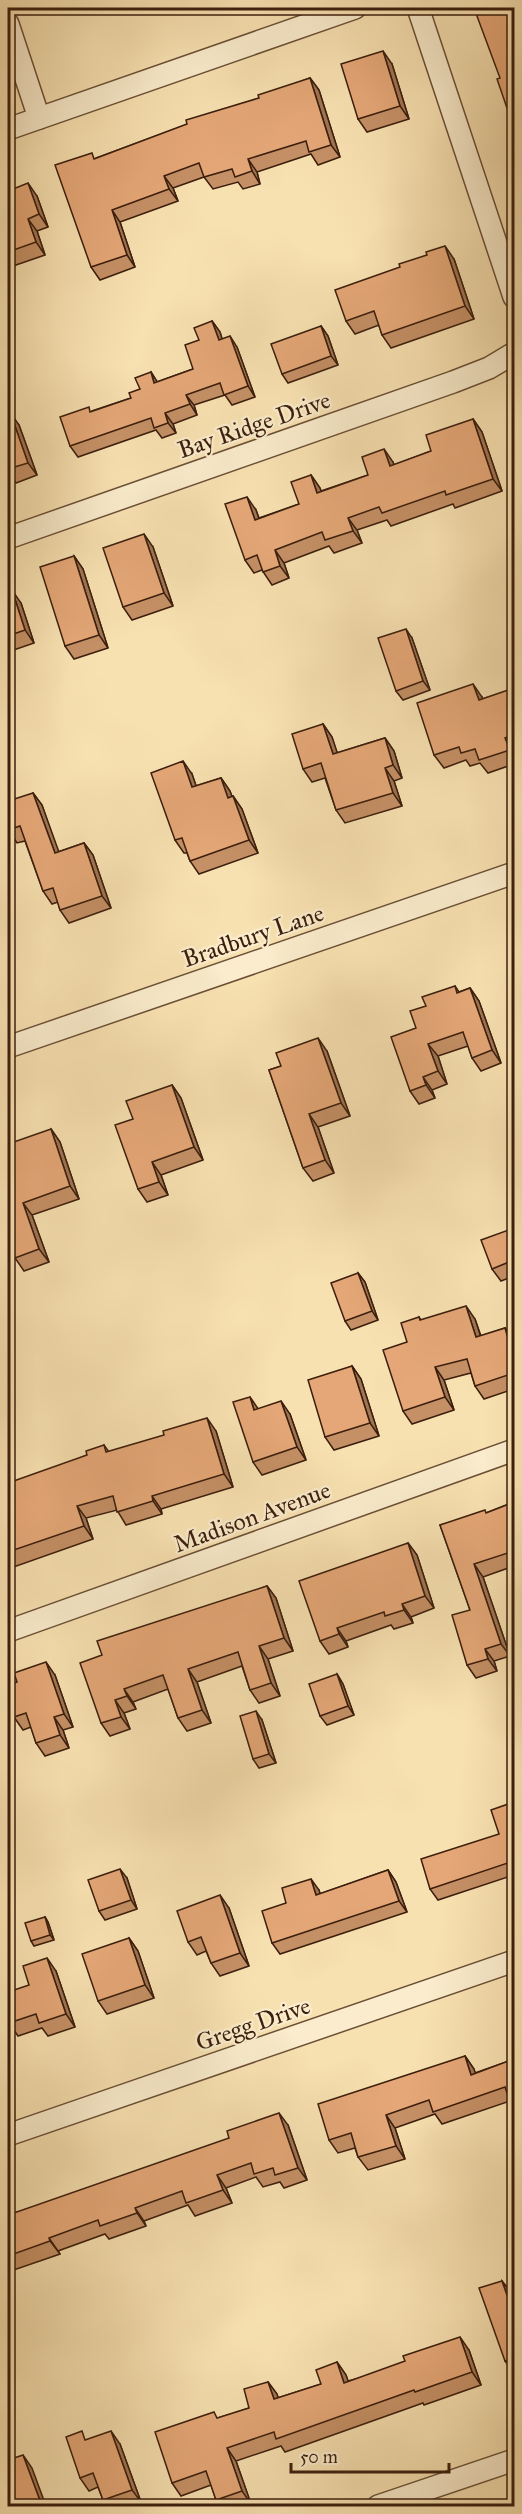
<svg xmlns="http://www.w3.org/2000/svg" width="522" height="2514" viewBox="0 0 522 2514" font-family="'IM FELL Great Primer',serif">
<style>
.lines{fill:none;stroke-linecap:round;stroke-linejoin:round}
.street-casing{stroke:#6a4f36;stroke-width:24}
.street{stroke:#faeccc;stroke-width:21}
.wall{fill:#c59066;stroke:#3b1e0d;stroke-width:1.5}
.shaded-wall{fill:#a07553;stroke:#3b1e0d;stroke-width:1.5}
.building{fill:#e5a777;stroke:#3b1e0d;stroke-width:1.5}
.labels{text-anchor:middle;stroke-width:4.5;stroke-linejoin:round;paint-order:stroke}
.street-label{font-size:24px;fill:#3b1e0d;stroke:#faeccc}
</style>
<rect width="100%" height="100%" fill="#f8e1b1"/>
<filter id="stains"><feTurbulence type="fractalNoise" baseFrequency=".00333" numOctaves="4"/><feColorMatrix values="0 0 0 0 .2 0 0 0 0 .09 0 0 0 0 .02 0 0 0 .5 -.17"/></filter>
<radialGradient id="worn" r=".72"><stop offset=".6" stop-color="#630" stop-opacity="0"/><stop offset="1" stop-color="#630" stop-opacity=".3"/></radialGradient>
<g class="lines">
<g class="street-casing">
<g id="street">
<polyline points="418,8 514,297"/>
<polyline points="8,24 39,118"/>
<polyline points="8,129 355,8"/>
<polyline points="8,538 453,382 489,368 514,353"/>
<polyline points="8,1047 514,873"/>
<polyline points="8,1631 514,1450"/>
<polyline points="8,2135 514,1961"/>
<polyline points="378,2506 514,2460"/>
</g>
</g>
<use href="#street" class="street"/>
</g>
<g class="wall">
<polygon points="514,8 514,119 507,108 500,78"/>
<polygon points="392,64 409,119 367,132 358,119"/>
<polygon points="310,78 319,90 340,157 318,165 311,154 257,172 260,184 243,189 238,182 213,189 204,177 173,188 178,201 120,222 135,267 100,280 91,267 96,158 259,98"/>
<polygon points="8,191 37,196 48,227 37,231 45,255 13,266 8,258"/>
<polygon points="427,255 454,259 474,319 391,348 382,335 379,325 355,334 346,321 400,267"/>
<polygon points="212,321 220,332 222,339 237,347 255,397 232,405 225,395 194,405 197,415 173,424 176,433 162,438 156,430 78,457 70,446 92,411 131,398 140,389 151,372 157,382 193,369 199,340"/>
<polygon points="321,326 328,336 338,365 288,383 282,374"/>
<polygon points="8,413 19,425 37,475 16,483 8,471"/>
<polygon points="473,419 482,432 502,491 455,508 453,504 391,526 387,520 357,530 362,543 334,553 329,546 284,563 289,578 272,585 262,570 254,573 245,560 256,510 259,518 299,504 311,475 320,488 321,491 368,475 393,462 394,465 431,451"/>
<polygon points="153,547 173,606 132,620 123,607"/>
<polygon points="74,556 83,569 108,648 74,659 65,646"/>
<polygon points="8,592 21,603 34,643 8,652"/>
<polygon points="412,638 430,690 403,700 396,691"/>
<polygon points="8,663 12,678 8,680"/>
<polygon points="514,689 514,764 488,773 480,763 470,766 466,760 444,768 434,755 482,697 483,699"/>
<polygon points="323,724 332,737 337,753 385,738 394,751 402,778 394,781 402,806 345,823 336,810 325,778 312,782 303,769"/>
<polygon points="192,774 196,786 221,778 230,791 232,797 233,796 242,809 258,853 199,874 190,861 187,853 184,853 175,840"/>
<polygon points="33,793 42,805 58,852 84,843 93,855 111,908 69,923 60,910 58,902 52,904 43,891 25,841 17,843 8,829"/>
<polygon points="455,986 459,992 470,988 479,1001 501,1063 481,1071 472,1058 468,1046 438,1056 447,1084 432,1090 435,1098 419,1104 410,1091 416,1028 426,1006"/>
<polygon points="327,1051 350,1116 318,1127 334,1173 313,1181 303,1168 269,1070"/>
<polygon points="172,1085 181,1098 203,1160 161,1175 168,1195 147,1202 138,1189 133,1119"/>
<polygon points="51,1129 60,1142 79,1199 32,1215 49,1262 24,1271 15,1258 8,1235"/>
<polygon points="514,1228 514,1276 501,1281 492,1269"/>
<polygon points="358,1273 365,1282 378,1320 351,1330 345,1321"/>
<polygon points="419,1317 421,1320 475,1319 481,1336 505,1328 514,1343 514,1389 484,1399 475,1386 471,1373 444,1380 454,1410 412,1424 403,1411 407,1342"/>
<polygon points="352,1366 361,1379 379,1436 334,1450 325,1437"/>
<polygon points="258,1409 290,1414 306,1460 262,1475 253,1462"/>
<polygon points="216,1431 233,1487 161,1509 162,1514 126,1525 117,1510 86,1518 93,1539 8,1569 8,1489 87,1455 104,1445 109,1452"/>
<polygon points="514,1502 514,1566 483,1577 510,1656 494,1661 497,1671 476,1678 467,1665 470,1610 440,1525 486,1513"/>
<polygon points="408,1543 417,1555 434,1608 411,1617 413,1623 394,1629 391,1625 346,1641 348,1647 329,1654 320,1641"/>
<polygon points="267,1586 276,1598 293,1651 268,1659 280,1696 259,1703 250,1690 242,1666 197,1682 211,1723 187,1731 178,1718 168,1689 133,1702 136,1709 124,1713 130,1729 110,1736 101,1723 102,1655"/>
<polygon points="337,1674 343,1684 354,1715 327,1725 320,1716"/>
<polygon points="55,1675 73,1727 63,1730 69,1748 45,1756 36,1743 31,1727 23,1730 14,1717"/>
<polygon points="262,1720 276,1763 259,1768 253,1759"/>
<polygon points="514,1802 514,1875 438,1900 430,1889 499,1834"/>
<polygon points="388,1870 396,1882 407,1912 280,1954 272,1943 286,1903 319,1890 320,1894"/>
<polygon points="127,1878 137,1909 105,1920 99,1911"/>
<polygon points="229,1908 249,1966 220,1976 211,1963 206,1951 197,1955 188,1942"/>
<polygon points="45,1917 48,1922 54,1940 34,1946 31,1941"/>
<polygon points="129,1938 138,1951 154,1998 107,2014 98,2001"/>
<polygon points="56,1971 75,2027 48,2036 42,2028 18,2036 9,2023 29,1985"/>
<polygon points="465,2056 474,2069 475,2073 514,2059 514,2107 510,2101 442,2124 435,2114 395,2128 405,2159 368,2170 358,2157 355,2148 338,2153 329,2140"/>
<polygon points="288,2125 307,2180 284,2188 280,2182 263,2187 256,2177 226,2188 232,2203 195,2216 188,2205 144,2221 146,2226 109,2239 105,2234 58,2251 60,2254 8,2272 8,2215"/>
<polygon points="502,2281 512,2294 513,2297 514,2296 514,2374 505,2361"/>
<polygon points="469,2350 481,2385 424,2405 423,2403 285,2452 281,2446 236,2461 251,2504 243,2506 221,2506 216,2500 211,2485 181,2496 172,2483 219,2418 249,2408 268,2382 277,2394 278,2398 321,2384 337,2362 346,2375 348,2381"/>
<polygon points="120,2444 141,2502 129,2506 108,2506 103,2500 98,2487 89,2491 80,2478"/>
</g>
<g class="shaded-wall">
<polygon points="383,51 392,64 409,119 400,106"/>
<polygon points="310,78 319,90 340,157 331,145"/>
<polygon points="248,159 257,172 260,184 252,171"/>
<polygon points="164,176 173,188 178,201 169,189"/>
<polygon points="28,183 37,196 48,227 39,214"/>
<polygon points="112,210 120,222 135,267 127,255"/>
<polygon points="28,219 37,231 45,255 36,242"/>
<polygon points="445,246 454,259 474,319 465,306"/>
<polygon points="212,321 220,332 226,351 219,340"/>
<polygon points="321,326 328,336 338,365 331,356"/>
<polygon points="230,336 237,347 255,397 248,386"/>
<polygon points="151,372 158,383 154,383"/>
<polygon points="186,395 194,405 197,415 190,404"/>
<polygon points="10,412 19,425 37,475 28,463"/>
<polygon points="165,413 173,424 176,433 168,423"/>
<polygon points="473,419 482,432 502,491 493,479"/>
<polygon points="384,449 393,462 399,479 390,466"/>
<polygon points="311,475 320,488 326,505 317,493"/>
<polygon points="247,497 256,510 264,533 255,520"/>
<polygon points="348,518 357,530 362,543 353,531"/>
<polygon points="144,534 153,547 173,606 164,593"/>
<polygon points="275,550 284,563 289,578 280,566"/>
<polygon points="74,556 83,569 108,648 99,635"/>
<polygon points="12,590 21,603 34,643 25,630"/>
<polygon points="406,629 412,638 430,690 423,681"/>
<polygon points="8,663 12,678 8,672"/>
<polygon points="473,684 482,697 488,713 479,700"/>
<polygon points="508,712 514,721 514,732"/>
<polygon points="323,724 332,737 342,767 333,754"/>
<polygon points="385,738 394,751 402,778 393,765"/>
<polygon points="505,738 514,750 514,757 510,750"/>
<polygon points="183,761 192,774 201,800 192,787"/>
<polygon points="385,768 394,781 402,806 393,793"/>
<polygon points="221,778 230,791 237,811 228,798"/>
<polygon points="33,793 42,805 64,866 55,853"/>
<polygon points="233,796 242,809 258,853 249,840"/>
<polygon points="84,843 93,855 111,908 102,896"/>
<polygon points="470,988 479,1001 501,1063 492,1050"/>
<polygon points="318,1038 327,1051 350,1116 341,1103"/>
<polygon points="428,1044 438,1056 447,1084 438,1071"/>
<polygon points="423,1077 432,1090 435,1098 426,1085"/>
<polygon points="172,1085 181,1098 203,1160 194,1147"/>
<polygon points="309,1114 318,1127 334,1173 325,1160"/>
<polygon points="51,1129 60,1142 79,1199 70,1186"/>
<polygon points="152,1162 161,1175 168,1195 159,1182"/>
<polygon points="23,1203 32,1215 49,1262 39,1249"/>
<polygon points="358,1273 365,1282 378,1320 372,1311"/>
<polygon points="466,1306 475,1319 485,1350 476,1337"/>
<polygon points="505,1328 514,1343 514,1359"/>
<polygon points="352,1366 361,1379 379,1436 370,1423"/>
<polygon points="435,1367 444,1380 454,1410 445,1397"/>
<polygon points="250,1397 259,1410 254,1410"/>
<polygon points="281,1401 290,1414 306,1460 297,1447"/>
<polygon points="207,1418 216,1431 233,1487 224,1474"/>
<polygon points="152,1496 161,1509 162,1514 153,1501"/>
<polygon points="77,1506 86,1518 93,1539 84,1526"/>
<polygon points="408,1543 417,1555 434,1608 425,1596"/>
<polygon points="474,1564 483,1577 510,1656 501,1644"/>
<polygon points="267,1586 276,1598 293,1651 284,1638"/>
<polygon points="402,1604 411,1617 413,1623 404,1610"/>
<polygon points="337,1628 346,1641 348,1647 339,1634"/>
<polygon points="259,1646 268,1659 280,1696 271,1683"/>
<polygon points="485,1649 494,1661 497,1671 488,1659"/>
<polygon points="46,1662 55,1675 73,1727 64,1714"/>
<polygon points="188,1669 197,1682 211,1723 202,1710"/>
<polygon points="337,1674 343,1684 354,1715 348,1706"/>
<polygon points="124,1689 133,1702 136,1709 127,1696"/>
<polygon points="115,1700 124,1713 130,1729 121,1717"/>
<polygon points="256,1711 262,1720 276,1763 269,1754"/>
<polygon points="54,1717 63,1730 69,1748 60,1735"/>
<polygon points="120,1869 127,1878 137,1909 131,1900"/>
<polygon points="388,1870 396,1882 407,1912 399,1901"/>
<polygon points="311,1879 319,1890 324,1907 316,1895"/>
<polygon points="220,1895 229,1908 249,1966 240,1953"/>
<polygon points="45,1917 48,1922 54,1940 50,1935"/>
<polygon points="129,1938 138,1951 154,1998 145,1985"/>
<polygon points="47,1958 56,1971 75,2027 66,2014"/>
<polygon points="465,2056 474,2069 480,2088 471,2075"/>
<polygon points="279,2113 288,2125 307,2180 298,2168"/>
<polygon points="386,2115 395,2128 405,2159 396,2146"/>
<polygon points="217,2175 226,2188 232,2203 223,2190"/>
<polygon points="135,2208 144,2221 146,2226 137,2213"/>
<polygon points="49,2238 58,2251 60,2254 50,2241"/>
<polygon points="502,2281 512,2294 514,2302 508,2298"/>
<polygon points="460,2337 469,2350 481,2385 472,2372"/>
<polygon points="337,2362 346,2375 353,2395 344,2383"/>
<polygon points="268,2382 277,2394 283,2412 274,2399"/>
<polygon points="111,2431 120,2444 141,2502 132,2490"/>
<polygon points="227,2448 236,2461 251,2504 242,2491"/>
<polygon points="23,2455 32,2468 46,2506 42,2506"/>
</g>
<g class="building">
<polygon points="474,8 514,8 514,105 507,108 497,79 500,78"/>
<polygon points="383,51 400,106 358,119 341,64"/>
<polygon points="310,78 331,145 309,152 306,141 248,159 252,171 235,177 232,169 204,177 199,163 164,176 169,189 112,210 127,255 91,267 55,165 92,153 94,159 187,124 186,120 259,98 258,95"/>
<polygon points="28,183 39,214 28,219 36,242 8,252 8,191"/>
<polygon points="445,246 465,306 382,335 374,311 346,321 335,290 400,267 399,264 427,255 426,252"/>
<polygon points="212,321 219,340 230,336 248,386 224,395 220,383 186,395 190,404 165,413 168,423 154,428 151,418 70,446 60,417 89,407 90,412 131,398 129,393 140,389 135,378 151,372 154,383 193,369 185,345 199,340 194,328"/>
<polygon points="321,326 331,356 282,374 271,344"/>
<polygon points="10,412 28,463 8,469 8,413"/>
<polygon points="473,419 493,479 446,495 445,491 382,513 379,507 348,518 353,531 325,540 322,532 275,550 280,566 263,572 257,555 245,560 225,504 247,497 255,520 299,504 291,482 311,475 317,493 368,475 362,457 384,449 390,466 431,451 426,435"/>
<polygon points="144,534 164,593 123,607 103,548"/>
<polygon points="74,556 99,635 65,646 40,567"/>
<polygon points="12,590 25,630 8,636 8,592"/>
<polygon points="406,629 423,681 396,691 378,638"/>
<polygon points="473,684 479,700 514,688 514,709 508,712 514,734 505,738 510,750 479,760 475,749 461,753 459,747 434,755 417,703"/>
<polygon points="323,724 333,754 385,738 393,765 385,768 393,793 336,810 321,763 303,769 292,734"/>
<polygon points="183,761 192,787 221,778 228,798 233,796 249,840 190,861 182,838 175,840 151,773"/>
<polygon points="33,793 55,853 84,843 102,896 60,910 53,888 43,891 20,826 8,830 8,801"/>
<polygon points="455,986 457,993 470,988 492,1050 472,1058 463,1032 428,1044 438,1071 423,1077 426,1085 410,1091 391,1037 416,1028 410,1011 426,1006 422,997"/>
<polygon points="318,1038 341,1103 309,1114 325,1160 303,1168 269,1070 281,1066 276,1053"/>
<polygon points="172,1085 194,1147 152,1162 159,1182 138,1189 115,1125 133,1119 126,1101"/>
<polygon points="51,1129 70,1186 23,1203 39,1249 15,1258 8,1235 8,1144"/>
<polygon points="514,1228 514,1260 492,1269 481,1240"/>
<polygon points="358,1273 372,1311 345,1321 331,1283"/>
<polygon points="466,1306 476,1337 505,1328 514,1359 514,1373 475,1386 467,1359 435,1367 445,1397 403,1411 383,1350 407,1342 401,1323 419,1317 420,1320"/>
<polygon points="352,1366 370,1423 325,1437 308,1380"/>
<polygon points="250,1397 254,1410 281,1401 297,1447 253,1462 233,1402"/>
<polygon points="207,1418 224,1474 152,1496 153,1501 117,1512 113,1496 77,1506 84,1526 8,1552 8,1489 9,1488 8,1483 87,1455 86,1451 104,1445 106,1452 164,1435 163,1431"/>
<polygon points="514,1502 514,1551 474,1564 501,1644 485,1649 488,1659 467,1665 452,1615 470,1610 440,1525 485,1510 486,1513"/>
<polygon points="408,1543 425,1596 402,1604 404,1610 385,1616 384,1612 337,1628 339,1634 320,1641 299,1581"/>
<polygon points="267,1586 284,1638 259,1646 271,1683 250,1690 238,1652 188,1669 202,1710 178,1718 163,1675 124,1689 127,1696 115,1700 121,1717 101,1723 80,1663 102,1655 97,1641"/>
<polygon points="46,1662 64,1714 54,1717 60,1735 36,1743 26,1713 14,1717 8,1698 8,1685 17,1682 14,1673"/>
<polygon points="337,1674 348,1706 320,1716 309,1684"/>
<polygon points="256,1711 269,1754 253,1759 240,1716"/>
<polygon points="514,1802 514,1861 430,1889 421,1859 499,1834 491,1810"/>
<polygon points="120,1869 131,1900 99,1911 88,1880"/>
<polygon points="388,1870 399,1901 272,1943 262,1911 286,1903 282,1888 311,1879 316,1895"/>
<polygon points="220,1895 240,1953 211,1963 201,1937 188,1942 177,1911"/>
<polygon points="45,1917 50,1935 31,1941 25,1923"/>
<polygon points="129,1938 145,1985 98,2001 82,1954"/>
<polygon points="47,1958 66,2014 39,2023 36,2014 9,2023 8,2018 8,1992 29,1985 23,1966"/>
<polygon points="465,2056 471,2075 514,2059 514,2097 509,2099 505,2087 433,2112 429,2100 386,2115 396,2146 358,2157 351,2133 329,2140 318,2104"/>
<polygon points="279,2113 298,2168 275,2175 273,2168 254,2174 251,2163 217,2175 223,2190 186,2203 182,2191 135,2208 137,2213 100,2226 98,2220 49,2238 50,2241 8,2256 8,2215 229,2138 227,2131"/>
<polygon points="502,2281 508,2298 514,2296 514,2358 505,2361 479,2288"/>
<polygon points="460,2337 472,2372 415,2392 414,2390 276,2439 274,2432 227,2448 242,2491 216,2500 206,2471 172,2483 155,2432 214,2412 217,2418 249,2408 244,2389 268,2382 274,2399 321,2384 316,2370 337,2362 344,2383 405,2361 403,2356"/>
<polygon points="82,2431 85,2440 111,2431 132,2490 103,2500 93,2473 80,2478 66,2437"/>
<polygon points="23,2455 42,2506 8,2506 8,2460"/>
</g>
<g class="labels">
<g class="street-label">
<text transform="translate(254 425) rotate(-19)" y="8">Bay Ridge Drive</text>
<text transform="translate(253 936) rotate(-19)" y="8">Bradbury Lane</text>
<text transform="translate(252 1517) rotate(-20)" y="8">Madison Avenue</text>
<text transform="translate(253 2024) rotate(-19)" y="8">Gregg Drive</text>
</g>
</g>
<rect width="522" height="2514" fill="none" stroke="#f8e1b1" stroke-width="30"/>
<rect x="9" y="9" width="504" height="2496" fill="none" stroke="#3b1e0d" stroke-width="3"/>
<rect x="15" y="15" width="492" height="2484" fill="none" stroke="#3b1e0d" stroke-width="1.5"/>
<path d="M291 2463v9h158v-9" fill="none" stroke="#3b1e0d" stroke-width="3"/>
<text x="300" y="2463" font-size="18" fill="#3b1e0d" stroke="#faeccc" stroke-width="4.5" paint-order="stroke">50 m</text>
<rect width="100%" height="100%" filter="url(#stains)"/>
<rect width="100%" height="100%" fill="url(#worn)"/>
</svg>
